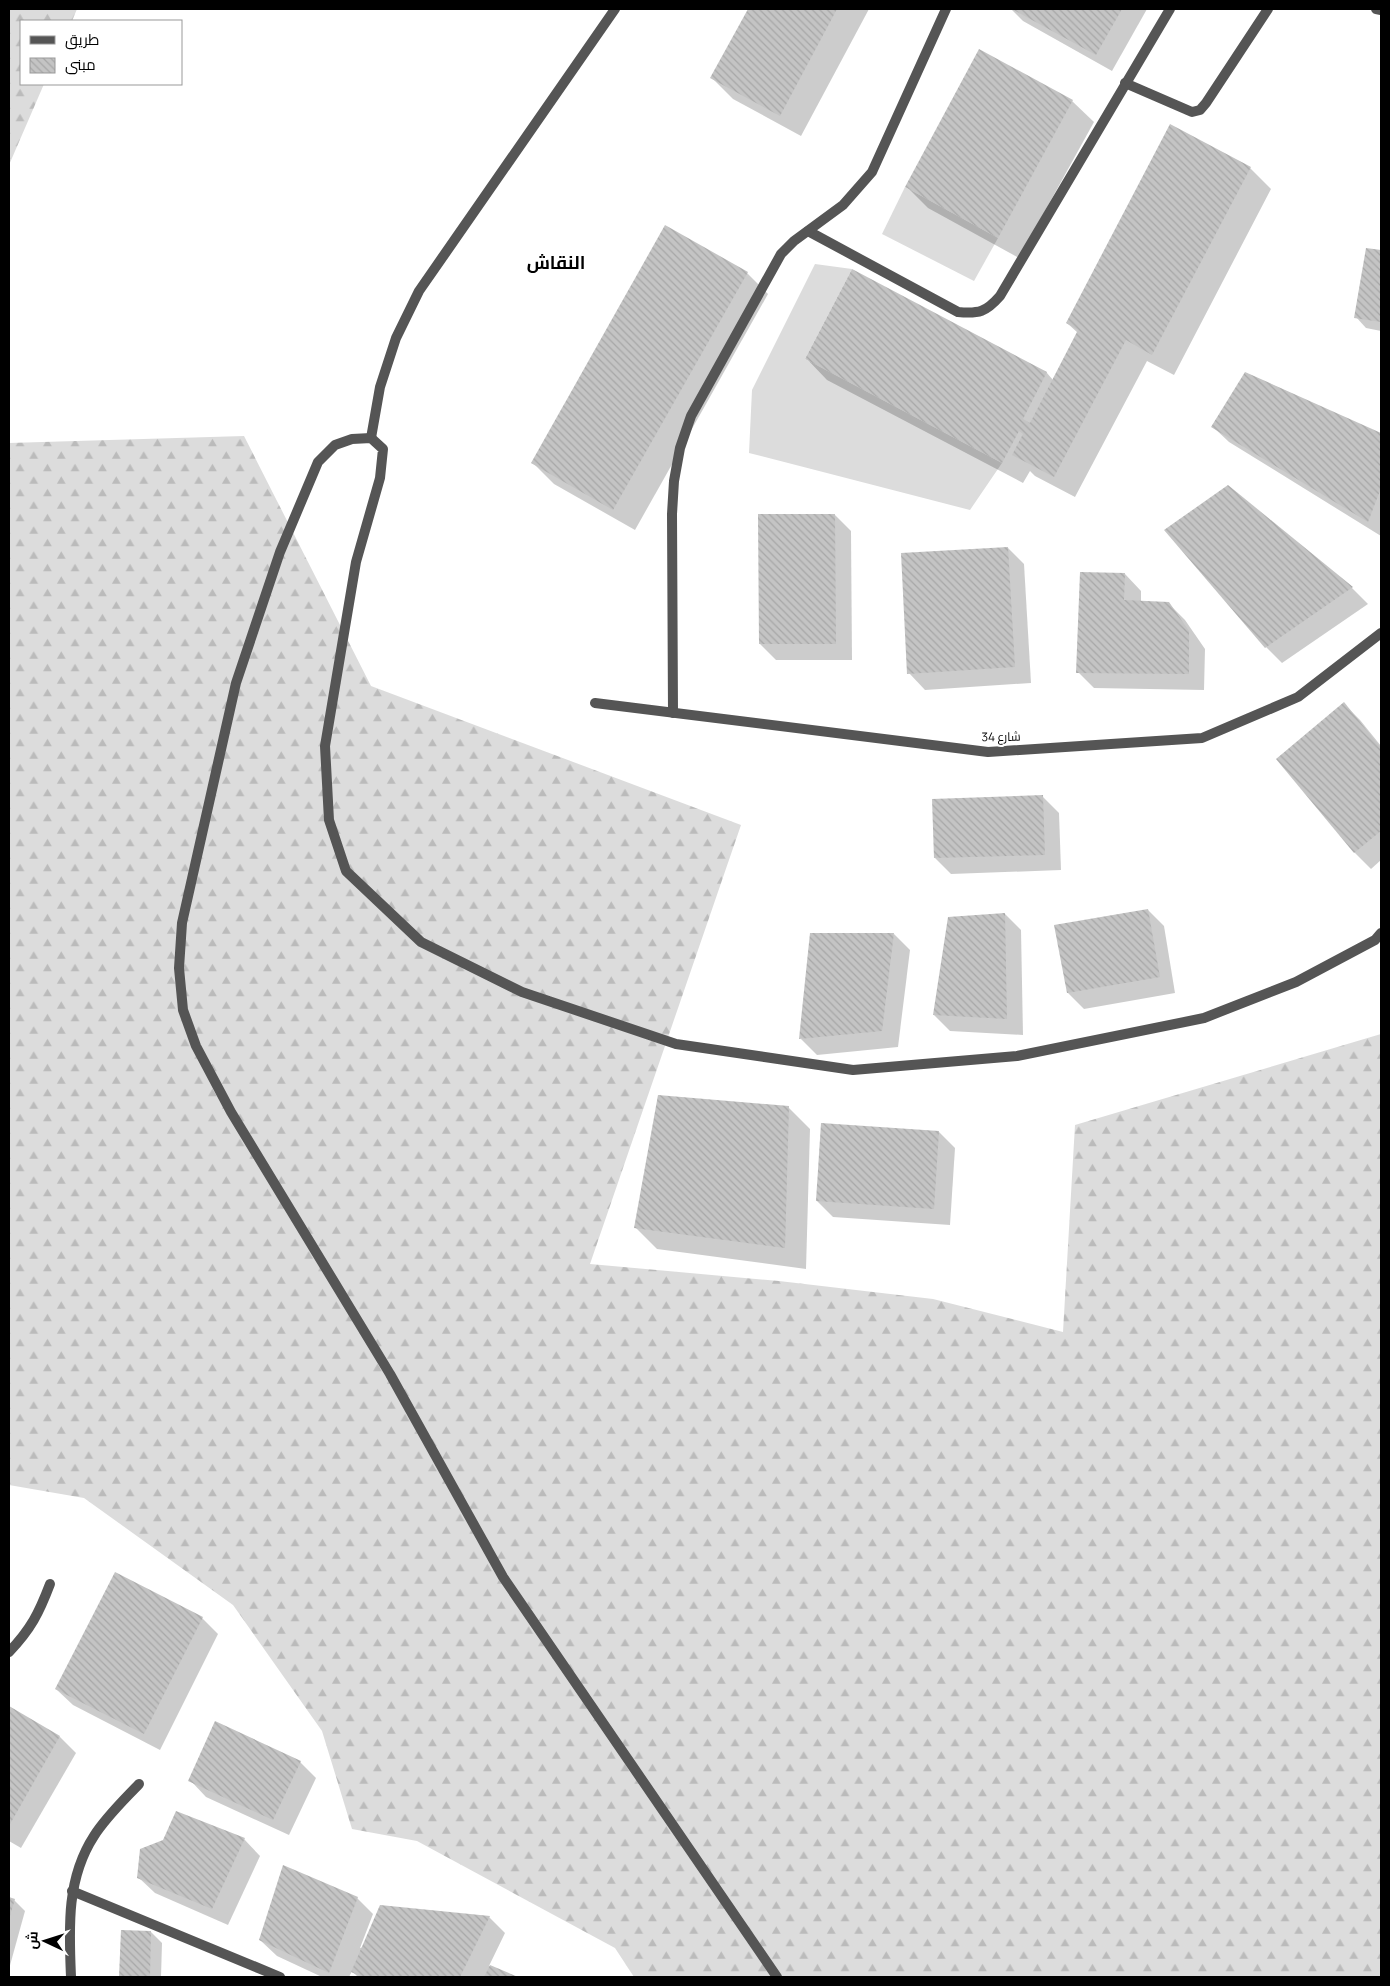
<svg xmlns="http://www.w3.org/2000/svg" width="1390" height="1986" viewBox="0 0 1390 1986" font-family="Manrope,Cairo,sans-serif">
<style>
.grass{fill:#dcdcdc}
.forest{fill:url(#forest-firs)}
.shadow{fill:#0003}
.building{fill:url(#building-back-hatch)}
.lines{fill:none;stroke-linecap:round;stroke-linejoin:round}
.service{stroke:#555;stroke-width:10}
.minor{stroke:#555;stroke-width:10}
.labels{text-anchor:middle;stroke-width:4.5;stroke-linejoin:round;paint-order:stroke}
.street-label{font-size:12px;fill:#000;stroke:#fff}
.district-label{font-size:18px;font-weight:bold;fill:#000;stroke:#fff}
</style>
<defs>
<pattern id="forest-firs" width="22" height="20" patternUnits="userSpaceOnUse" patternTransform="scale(1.25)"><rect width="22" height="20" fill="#dcdcdc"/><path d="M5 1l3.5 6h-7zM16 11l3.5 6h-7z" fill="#bbb"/></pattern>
<pattern id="building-back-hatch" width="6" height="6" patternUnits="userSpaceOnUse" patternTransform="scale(1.25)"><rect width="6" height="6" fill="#c4c4c4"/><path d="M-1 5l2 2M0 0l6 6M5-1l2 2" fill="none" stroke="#a7a7a7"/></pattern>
</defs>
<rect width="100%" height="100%" fill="#fff"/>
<g class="grass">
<polygon points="905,187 998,238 974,281 882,234"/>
<polygon points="815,264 852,269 805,359 1002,463 970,510 749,453 752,390"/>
</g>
<g class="forest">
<polygon points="9,9 77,9 72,21 21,21 21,84 44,84 9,165"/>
<polygon points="244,436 371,686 741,825 590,1264 779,1281 933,1299 1063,1332 1075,1125 1381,1034 1381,1977 634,1977 615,1948 417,1841 352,1829 322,1731 233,1605 84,1498 9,1485 9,443"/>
</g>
<g class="shadow">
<polygon points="749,9 869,9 801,136 733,99 712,78"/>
<polygon points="1011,9 1147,9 1112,71 1023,21"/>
<polygon points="1072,101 1094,122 1019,258 928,208 907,187"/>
<polygon points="1250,168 1271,189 1174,375 1147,361 1075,497 1035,476 1030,471 1023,483 827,380 806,358 853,271 1047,373 1053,380 1078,333 1067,323"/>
<polygon points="1367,249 1381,251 1381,331 1366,328 1356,317"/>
<polygon points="747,273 768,294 635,530 554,484 533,463"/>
<polygon points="1246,373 1381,434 1381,536 1229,442 1212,426"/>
<polygon points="1228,486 1352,588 1368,604 1282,663 1266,647"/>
<polygon points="835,515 851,531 852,660 776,660 760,644"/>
<polygon points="1008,548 1024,564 1031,683 925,690 909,673"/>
<polygon points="1125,574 1141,591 1141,602 1168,603 1185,620 1205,649 1204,690 1094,688 1078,672"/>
<polygon points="1344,704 1360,720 1381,746 1381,860 1371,869 1355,853 1278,759"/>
<polygon points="1043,797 1059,813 1061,870 951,874 935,858"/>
<polygon points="1148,910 1164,926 1175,993 1084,1009 1068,993"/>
<polygon points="1005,914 1021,930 1023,1035 950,1031 934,1015"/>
<polygon points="894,934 910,950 898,1047 817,1055 801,1039"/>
<polygon points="789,1108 810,1129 806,1269 657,1249 636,1228"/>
<polygon points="939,1132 955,1148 950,1225 833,1217 817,1201"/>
<polygon points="202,1618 218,1634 160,1750 73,1705 56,1689"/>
<polygon points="9,1708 60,1737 76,1753 21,1848 9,1841"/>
<polygon points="300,1762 316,1778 289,1835 206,1797 190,1780"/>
<polygon points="244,1839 260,1856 228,1925 155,1893 138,1877"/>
<polygon points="9,1898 14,1900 25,1911 9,1969"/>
<polygon points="357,1898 373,1914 360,1948 489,1917 505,1933 489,1966 515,1977 358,1977 352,1971 349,1977 322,1977 277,1956 260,1940"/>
<polygon points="122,1931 151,1932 162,1943 161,1977 121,1977"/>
</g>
<g class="building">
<polygon points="748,9 837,9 780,116 710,78"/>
<polygon points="1012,9 1122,9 1096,55"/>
<polygon points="979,49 1073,100 998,238 905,187"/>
<polygon points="1170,124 1251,167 1152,355 1126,340 1054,477 1012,455 1023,434 1019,431 1002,463 805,359 852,269 1047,372 1023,419 1030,423 1078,330 1066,323"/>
<polygon points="665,225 748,272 613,510 531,463"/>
<polygon points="1366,248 1381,250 1381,322 1354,318"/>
<polygon points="1245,372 1381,433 1381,488 1368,522 1211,427"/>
<polygon points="1228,485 1353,587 1265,648 1164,530"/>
<polygon points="758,514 835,514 836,644 759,644"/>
<polygon points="1008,547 1015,667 907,674 901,553"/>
<polygon points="1080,572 1125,573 1124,600 1169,602 1189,631 1189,674 1076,673"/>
<polygon points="1344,702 1381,748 1381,831 1354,853 1276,759"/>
<polygon points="1043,795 1045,855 934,858 932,799"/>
<polygon points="1148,909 1160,977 1067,993 1054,925"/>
<polygon points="1005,913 1007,1019 933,1015 948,917"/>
<polygon points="810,933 894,933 882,1031 799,1039"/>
<polygon points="658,1095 789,1106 785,1248 634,1228"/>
<polygon points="821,1123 939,1131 934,1209 816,1201"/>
<polygon points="115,1572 203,1617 144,1734 55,1689"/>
<polygon points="9,1706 60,1736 9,1826"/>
<polygon points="215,1721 301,1761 273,1820 188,1781"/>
<polygon points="176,1811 245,1838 212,1909 137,1878 140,1849 163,1840"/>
<polygon points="283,1865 358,1897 329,1973 259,1940"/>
<polygon points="9,1897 15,1899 9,1919"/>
<polygon points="380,1905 490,1916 460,1977 362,1977 351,1972"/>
<polygon points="121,1930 151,1931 150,1977 119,1977"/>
<polygon points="490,1965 518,1977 484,1977"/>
</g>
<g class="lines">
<g class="service">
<polyline points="1376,9 1381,10"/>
<polyline points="1125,83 1192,112 1200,110 1206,103 1268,9"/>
<path d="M808 231 958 312C979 314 986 312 1000 296L1170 9"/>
<polyline points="371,438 380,387 396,338 419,291 615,9"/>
<polyline points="673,713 672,514 674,481 680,448 691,416 781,254 794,241 843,205 872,172 946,9"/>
</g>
<g class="minor">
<polyline points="595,703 988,752 1202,738 1298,697 1381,633"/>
<path d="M9 1652C31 1629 39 1613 50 1584"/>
<polyline points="72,1891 280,1977"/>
<path d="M71 1977C69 1929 66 1879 94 1836 106 1817 123 1801 139 1784"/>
<polyline points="777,1977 503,1577 390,1374 231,1112 196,1046 183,1010 179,968 182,923 236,683 280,552 318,462 335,445 352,439 371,438 383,449 380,478 356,562 325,746 329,820 346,871 421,942 522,992 676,1044 853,1070 1017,1056 1204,1018 1296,982 1375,940 1381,933"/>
</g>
</g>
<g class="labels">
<g class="street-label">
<text transform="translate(1001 737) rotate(-1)" y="4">شارع 34</text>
</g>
<g class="district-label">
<text x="556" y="269">النقاش</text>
</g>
</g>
<rect width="1390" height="1986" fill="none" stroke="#000000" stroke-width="20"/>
<rect x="20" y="20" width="162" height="65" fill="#ffffff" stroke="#999999"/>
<rect x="30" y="36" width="25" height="8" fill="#555555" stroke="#999999"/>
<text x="65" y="45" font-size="15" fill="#000000">طريق</text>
<rect x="30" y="58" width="25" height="15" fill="url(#building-back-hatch)" stroke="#999999"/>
<text x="65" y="70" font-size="15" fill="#000000">مبنى</text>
<g transform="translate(45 1941) rotate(274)" stroke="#ffffff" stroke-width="4" paint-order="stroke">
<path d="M0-4L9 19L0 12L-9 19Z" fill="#000000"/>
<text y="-8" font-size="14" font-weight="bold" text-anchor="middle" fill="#000000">ش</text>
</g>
</svg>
